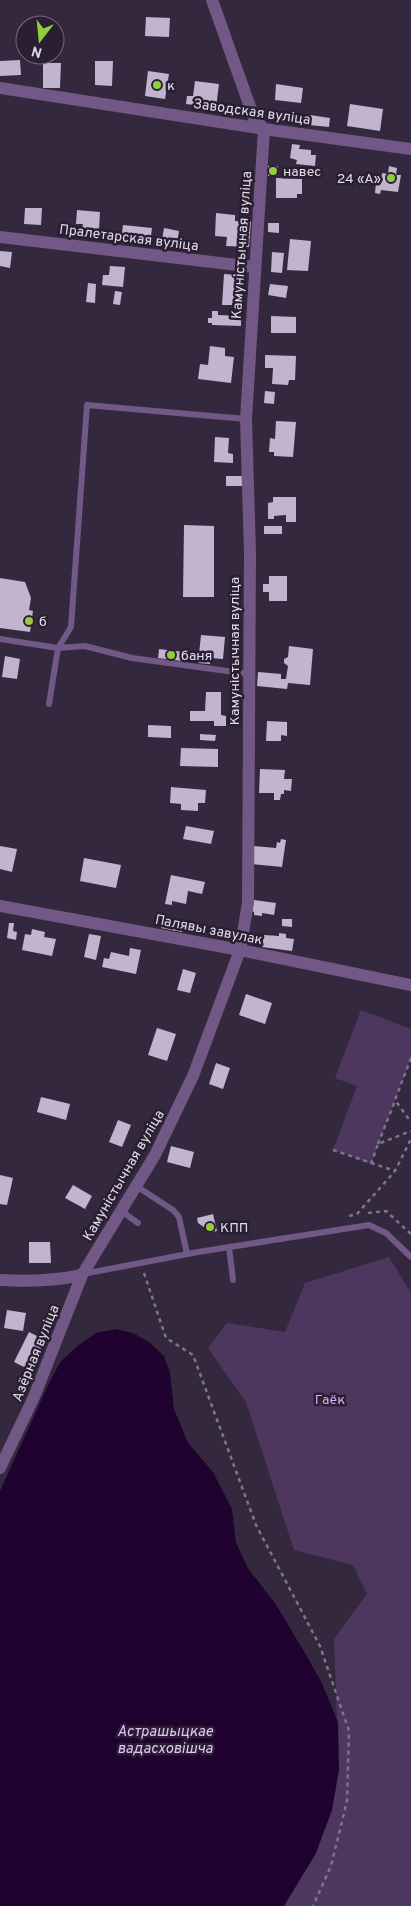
<svg xmlns="http://www.w3.org/2000/svg" width="411" height="1906" viewBox="0 0 411 1906" font-family="Overpass,sans-serif">
<style>
.green{fill:#4e375f}
.water{fill:#200231}
.building{fill:#c2b3cf}
.lines{fill:none;stroke-linecap:round;stroke-linejoin:round}
.path{stroke:#7f7588;stroke-width:2.5;stroke-dasharray:4 4;stroke-linecap:butt}
.lane{stroke:#725886;stroke-width:6}
.street{stroke:#725886;stroke-width:12}
.poi-dot{fill:#92cd3f;stroke:#2a1e33;stroke-width:2}
.labels{text-anchor:middle;stroke-width:5;stroke-linejoin:round;paint-order:stroke}
.poi-label{font-size:14px;fill:#e2dbe9;stroke:#2a1e33;text-anchor:start}
.street-label{font-size:14px;fill:#e2dbe9;stroke:#2a1e33}
.park-label{font-size:14px;fill:#d7adf9;stroke:#2a1e33}
.water-label{font-size:15px;font-style:italic;fill:#e1c2fb;stroke:#2a1e33}
</style>
<rect width="100%" height="100%" fill="#34283e"/>
<g class="green">
<polygon points="361,1010 411,1029 411,1058 371,1164 333,1150 357,1086 335,1078"/>
<polygon points="389,1257 411,1293 411,1906 284,1906 316,1853 339,1770 334,1639 367,1594 353,1565 294,1550 246,1402 208,1348 227,1323 285,1332 305,1283"/>
</g>
<polygon class="water" points="115,1329 133,1333 149,1342 164,1356 170,1373 174,1409 188,1443 213,1472 232,1509 236,1543 249,1570 275,1603 305,1653 321,1681 338,1722 339,1770 332,1810 316,1853 284,1906 0,1906 0,1491 50,1381 61,1361 80,1344 96,1333"/>
<g class="building">
<polygon points="146,17 170,18 169,37 145,36"/>
<polygon points="20,60 21,75 0,76 0,61"/>
<polygon points="95,61 113,61 112,86 95,85"/>
<polygon points="43,63 61,63 60,88 43,88"/>
<polygon points="148,71 169,74 165,99 145,96"/>
<polygon points="195,81 219,84 216,108 186,104 187,96 193,96"/>
<polygon points="276,84 303,88 301,103 275,100"/>
<polygon points="350,104 383,109 380,131 347,126"/>
<polygon points="310,115 330,118 329,127 309,125"/>
<polygon points="292,144 300,145 299,149 311,150 311,155 316,155 315,166 296,164 297,160 290,158"/>
<polygon points="268,166 278,166 277,176 268,176"/>
<polygon points="389,166 397,168 396,175 401,175 398,192 381,190 380,194 375,193 376,182 381,182 382,173 388,174"/>
<polygon points="276,178 302,179 302,194 297,194 297,198 276,198"/>
<polygon points="25,208 42,208 41,225 24,224"/>
<polygon points="77,210 100,212 99,229 82,228 83,224 76,224"/>
<polygon points="216,213 235,215 235,221 251,222 249,247 226,246 227,237 215,236"/>
<polygon points="268,223 279,223 279,233 268,232"/>
<polygon points="123,225 152,228 150,244 121,241"/>
<polygon points="164,228 179,231 176,249 161,247"/>
<polygon points="104,231 112,232 111,241 102,240"/>
<polygon points="290,239 311,241 308,271 287,270"/>
<polygon points="0,251 12,252 10,268 0,266"/>
<polygon points="272,252 284,253 282,273 271,272"/>
<polygon points="110,266 125,267 123,287 102,285 103,275 109,275"/>
<polygon points="224,274 238,275 236,303 232,303 232,305 222,305"/>
<polygon points="88,283 96,284 95,303 86,302"/>
<polygon points="270,284 288,286 286,298 268,295"/>
<polygon points="115,291 122,292 120,305 113,304"/>
<polygon points="212,311 218,311 218,315 241,316 241,326 212,325 212,323 208,323 208,318 212,318"/>
<polygon points="271,316 296,317 296,333 271,333"/>
<polygon points="210,346 225,348 225,356 234,357 231,383 198,379 200,364 208,365"/>
<polygon points="265,355 296,356 295,380 289,380 288,385 272,384 273,368 265,368"/>
<polygon points="265,391 275,392 274,404 264,403"/>
<polygon points="276,421 296,422 293,457 274,456 274,452 269,452 270,438 275,439"/>
<polygon points="215,437 229,438 228,453 233,454 233,463 214,462"/>
<rect x="226" y="476" width="16" height="10"/>
<polygon points="273,497 296,497 296,522 286,522 286,515 274,516 274,519 268,519 268,503 273,502"/>
<polygon points="184,525 214,526 214,597 183,597"/>
<rect x="264" y="526" width="18" height="8"/>
<polygon points="269,576 287,576 287,601 269,601 269,592 263,592 263,584 269,584"/>
<polygon points="0,578 25,582 31,598 29,610 33,611 30,632 0,628"/>
<polygon points="201,635 225,637 223,659 210,658 210,664 198,663"/>
<polygon points="289,646 313,649 310,685 288,683 287,689 257,686 258,672 281,674 281,679 286,679 288,666 284,663 284,659 288,657"/>
<polygon points="159,649 184,652 182,661 158,658"/>
<polygon points="5,656 20,659 17,679 2,677"/>
<polygon points="206,692 221,692 221,715 226,716 226,726 214,726 214,721 190,721 190,711 205,711"/>
<polygon points="267,721 287,722 287,736 281,735 281,741 266,741"/>
<polygon points="148,725 171,726 171,738 148,737"/>
<polygon points="200,734 216,735 215,741 200,740"/>
<polygon points="181,748 218,749 218,767 180,766"/>
<polygon points="260,769 285,770 284,779 292,779 291,791 284,790 284,794 281,794 280,800 274,800 274,793 259,793"/>
<polygon points="171,787 206,790 205,803 198,803 198,811 181,810 181,804 170,803"/>
<polygon points="186,826 214,831 211,844 183,839"/>
<polygon points="281,839 286,840 282,867 252,864 254,846 276,848 277,842 280,843"/>
<polygon points="0,846 17,849 12,872 0,869"/>
<polygon points="84,858 121,865 116,888 80,881"/>
<polygon points="171,875 205,882 202,894 188,891 186,904 172,901 172,905 165,904"/>
<polygon points="254,900 276,903 274,915 262,913 262,916 254,915 254,912 252,911"/>
<polygon points="282,919 292,919 292,927 282,926"/>
<polygon points="162,920 183,924 182,932 161,928"/>
<polygon points="9,923 14,923 13,931 17,932 16,940 7,938"/>
<polygon points="32,929 45,932 44,937 56,939 52,956 22,950 25,934 31,935"/>
<polygon points="279,933 286,934 286,938 294,939 292,951 262,947 264,935 279,936"/>
<polygon points="89,934 101,936 96,960 84,957"/>
<polygon points="130,948 141,950 136,974 102,967 104,958 109,959 111,952 129,956"/>
<polygon points="183,969 196,973 190,993 177,990"/>
<polygon points="246,994 272,1003 265,1024 239,1015"/>
<polygon points="157,1028 176,1034 167,1061 148,1055"/>
<polygon points="216,1063 230,1068 223,1089 209,1084"/>
<polygon points="41,1097 70,1104 66,1120 37,1112"/>
<polygon points="118,1120 131,1125 122,1147 109,1142"/>
<polygon points="171,1146 194,1152 190,1168 167,1162"/>
<polygon points="0,1175 13,1178 7,1205 0,1204"/>
<polygon points="73,1185 92,1196 85,1209 65,1198"/>
<polygon points="213,1214 217,1231 211,1232 198,1223 197,1218"/>
<polygon points="29,1242 50,1242 51,1263 29,1263"/>
<polygon points="7,1310 26,1313 23,1331 4,1328"/>
<polygon points="29,1332 45,1340 30,1370 14,1362"/>
</g>
<g class="lines">
<g class="path">
<polyline points="411,1058 395,1100 411,1122"/>
<polyline points="378,1144 395,1101"/>
<polyline points="333,1150 395,1171"/>
<polyline points="371,1164 378,1144 411,1131"/>
<polyline points="368,1213 386,1211 411,1234"/>
<polyline points="349,1216 357,1214 395,1171 411,1139"/>
<polyline points="144,1273 166,1338 193,1355 256,1525 320,1646 349,1731 347,1801 331,1866 313,1906"/>
</g>
<g class="lane">
<polyline points="0,639 58,648 71,627 87,405 246,419"/>
<polyline points="49,704 58,648 85,646 132,658 249,674"/>
<polyline points="136,1186 173,1210 179,1217 187,1254"/>
<polyline points="121,1211 138,1223"/>
<polyline points="229,1247 233,1280"/>
<polyline points="83,1274 198,1252 369,1225 386,1233 411,1257"/>
</g>
<g class="street">
<polyline points="0,88 264,129 411,149"/>
<polyline points="0,237 254,267"/>
<polyline points="0,906 240,950 411,985"/>
<path d="M0 1280C30 1282 53 1281 82 1275"/>
<polyline points="0,1468 34,1397 82,1275 155,1155 193,1076 240,950 248,903 250,553 246,419 264,129 254,118 212,0"/>
</g>
</g>
<g class="poi-dot">
<circle cx="157" cy="85" r="5"/>
<circle cx="273" cy="171" r="5"/>
<circle cx="391" cy="178" r="5"/>
<circle cx="29" cy="621" r="5"/>
<circle cx="171" cy="655" r="5"/>
<circle cx="210" cy="1227" r="5"/>
</g>
<g class="labels">
<g class="poi-label">
<text x="167" y="90">к</text>
<text x="283" y="176">навес</text>
<text x="381" y="183" text-anchor="end">24 «А»</text>
<text x="39" y="626">б</text>
<text x="181" y="660">баня</text>
<text x="220" y="1232">КПП</text>
</g>
<g class="street-label">
<text transform="translate(252 111) rotate(8)" y="5">Заводская вуліца</text>
<text transform="translate(129 237) rotate(7)" y="5">Пралетарская вуліца</text>
<text transform="translate(241 245) rotate(-86)" y="5">Камуністычная вуліца</text>
<text transform="translate(234 651) rotate(-90)" y="5">Камуністычная вуліца</text>
<text transform="translate(209 929) rotate(11)" y="5">Палявы завулак</text>
<text transform="translate(123 1175) rotate(-60)" y="5">Камуністычная вуліца</text>
<text transform="translate(35 1353) rotate(-68)" y="5">Азёрная вуліца</text>
</g>
<g class="park-label">
<text x="330" y="1404">Гаёк</text>
</g>
<g class="water-label">
<text x="165" y="1736">Астрашыцкае<tspan x="165" dy="17">вадасховішча</tspan></text>
</g>
</g>
<g transform="translate(40 40) rotate(196)"><circle r="24" fill="#2a1e33" stroke="#746a7c"/>
<path d="M0-4L9 19L0 12L-9 19Z" fill="#92cd3f"/>
<text y="-8" font-size="14" font-weight="bold" text-anchor="middle" fill="#e2dbe9">N</text>
</g>
</svg>
